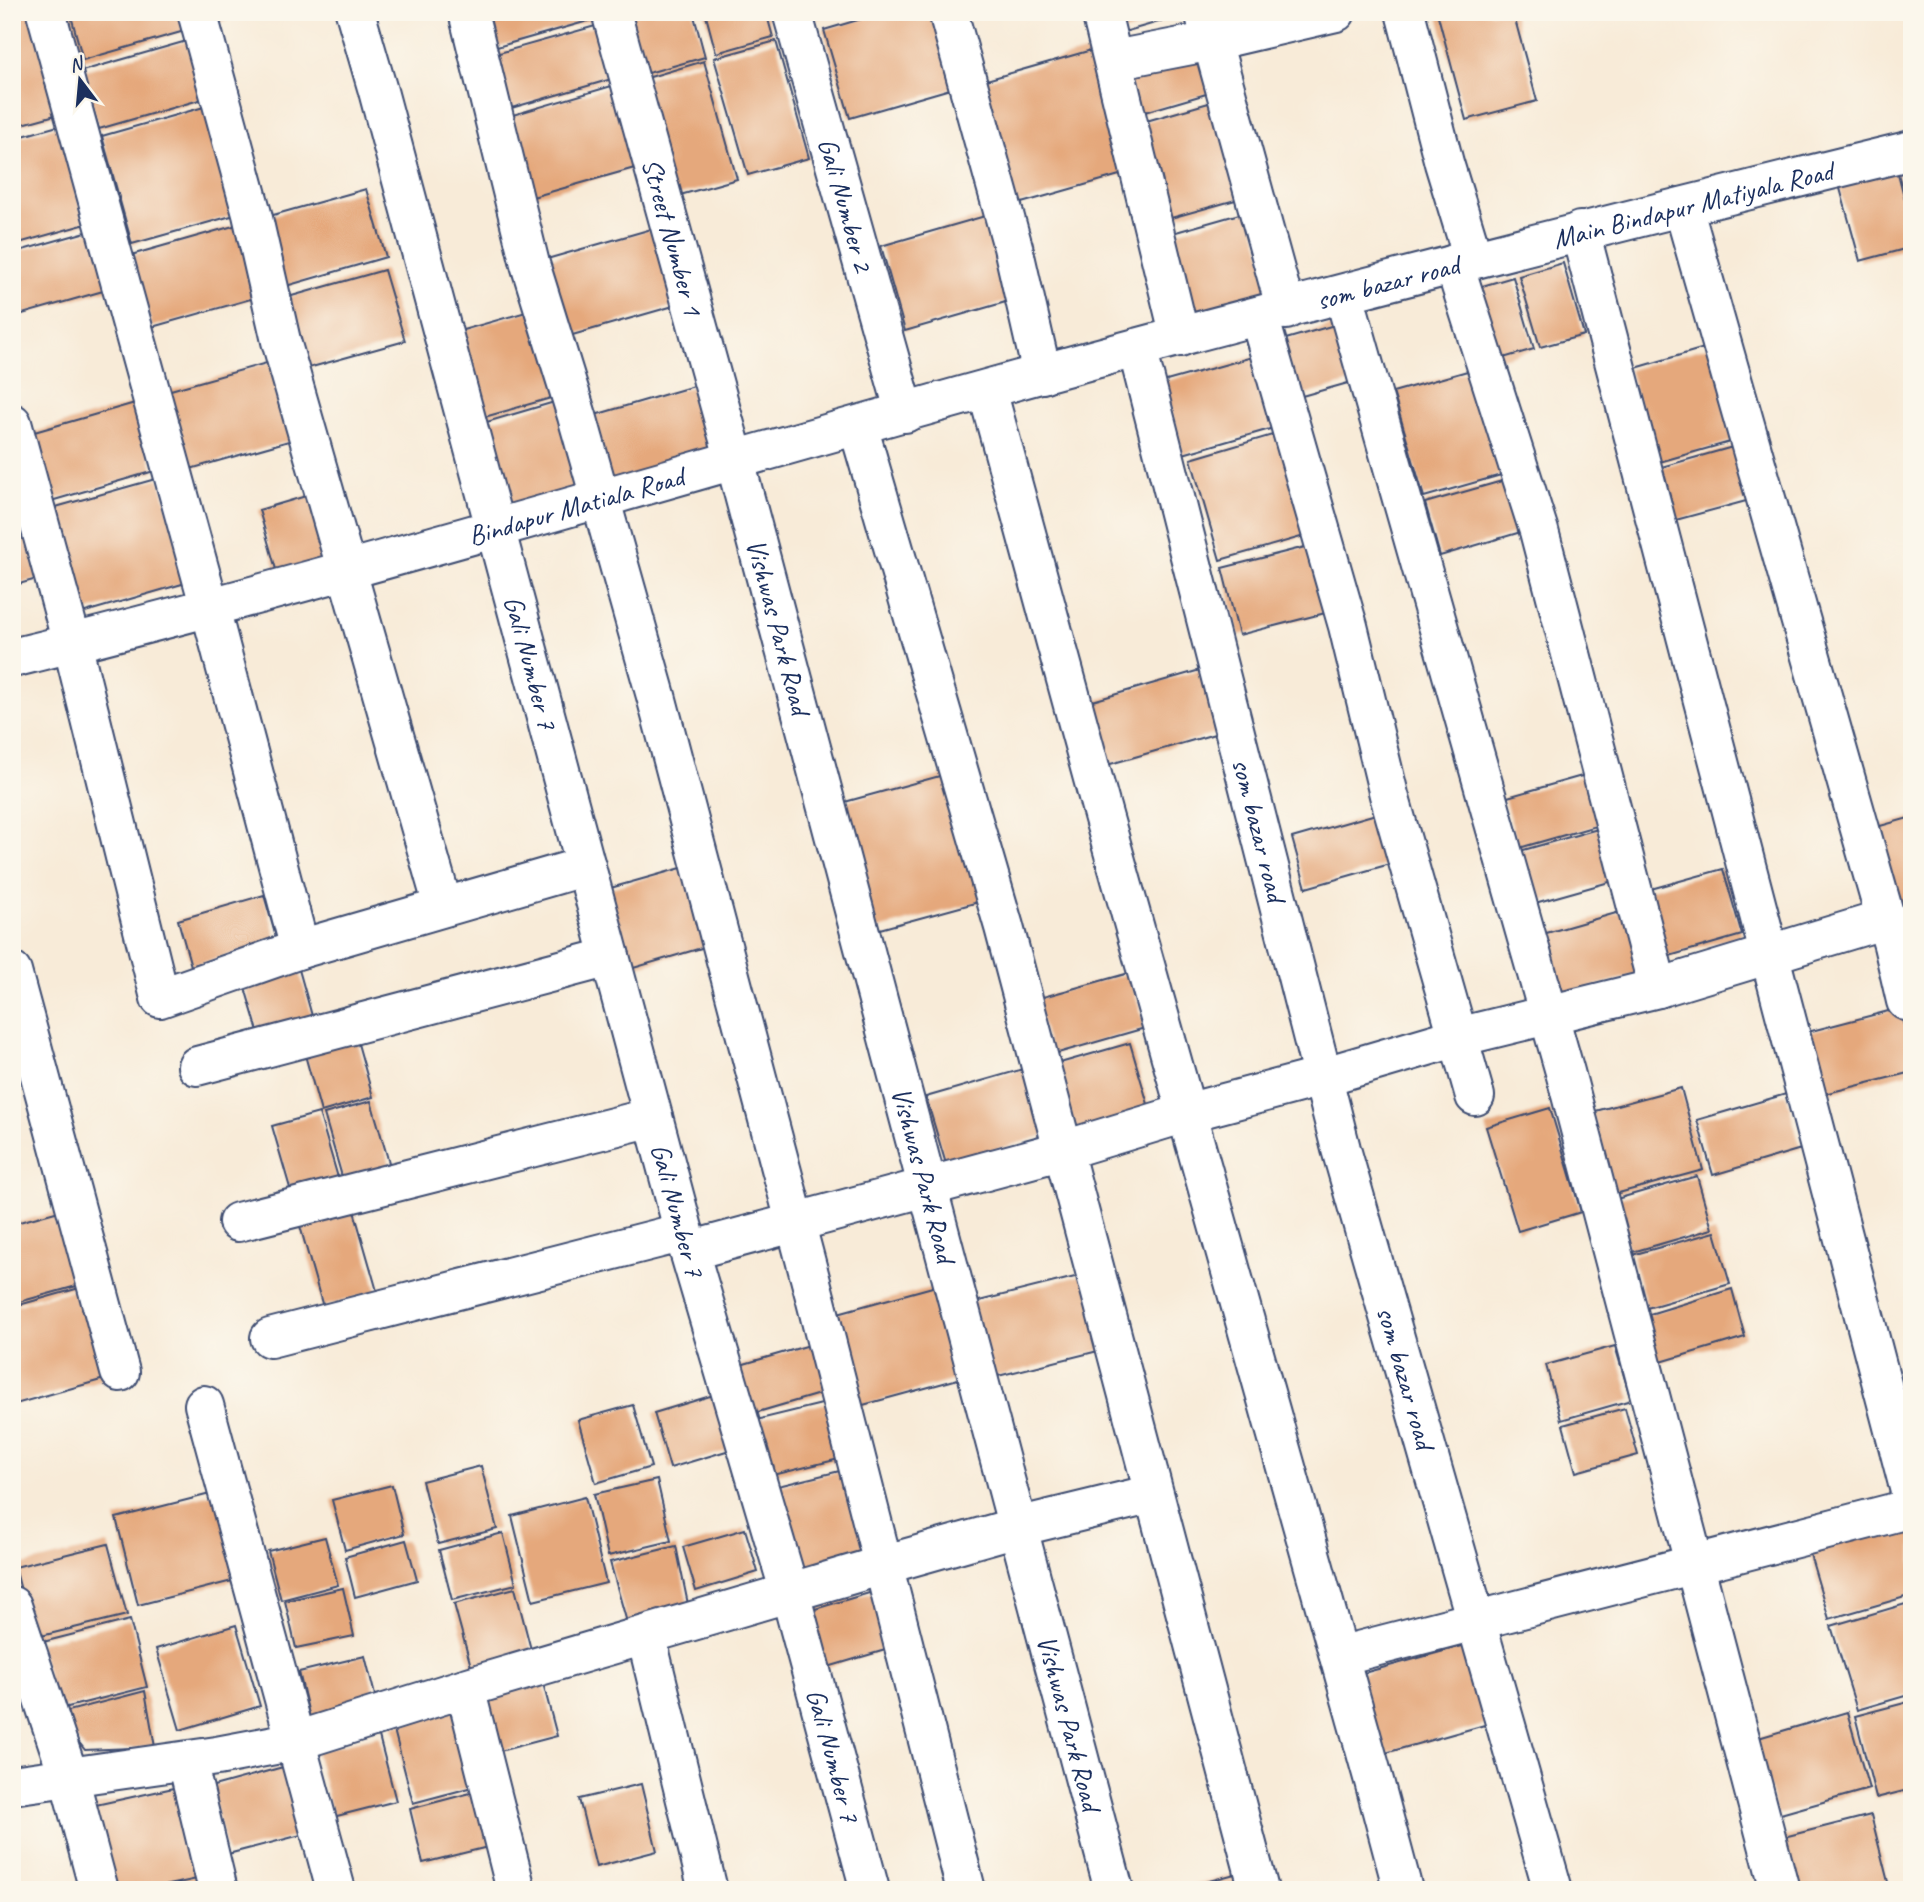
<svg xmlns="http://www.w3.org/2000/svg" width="1924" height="1902" viewBox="0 0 1924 1902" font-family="Caveat,sans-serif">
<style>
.building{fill:#e5a87c}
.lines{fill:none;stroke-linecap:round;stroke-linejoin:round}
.street-casing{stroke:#3c4b70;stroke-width:42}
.street{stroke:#fff;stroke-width:38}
.labels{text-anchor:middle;stroke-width:6;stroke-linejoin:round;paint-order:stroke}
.street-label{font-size:28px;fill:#1b2f5e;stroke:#fbf7ec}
</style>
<rect width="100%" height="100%" fill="#fbf7ec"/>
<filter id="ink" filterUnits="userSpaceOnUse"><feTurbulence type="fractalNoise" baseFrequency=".0143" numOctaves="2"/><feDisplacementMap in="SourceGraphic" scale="14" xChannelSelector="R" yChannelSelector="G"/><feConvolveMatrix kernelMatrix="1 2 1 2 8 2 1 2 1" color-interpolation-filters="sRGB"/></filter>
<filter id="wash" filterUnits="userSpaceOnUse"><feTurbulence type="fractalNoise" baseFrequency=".00686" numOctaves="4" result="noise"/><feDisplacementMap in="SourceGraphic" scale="28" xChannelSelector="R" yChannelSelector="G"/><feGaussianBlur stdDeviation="1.57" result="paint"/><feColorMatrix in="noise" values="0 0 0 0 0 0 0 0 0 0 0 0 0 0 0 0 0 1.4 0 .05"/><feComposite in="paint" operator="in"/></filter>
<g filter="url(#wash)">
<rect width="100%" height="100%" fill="#f8ebd8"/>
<g id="blocks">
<g class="building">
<polygon points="17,12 30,12 59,114 12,127 12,14"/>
<polygon points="70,12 191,12 195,28 83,60"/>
<polygon points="205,12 251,12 251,13 209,25"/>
<polygon points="479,12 608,12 609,15 490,49"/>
<polygon points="623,12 693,12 705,57 641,75"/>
<polygon points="705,12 766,12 773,37 716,53"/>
<polygon points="816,12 835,12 835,13 817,18"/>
<polygon points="885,12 943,12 964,85 850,118 824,30"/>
<polygon points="1118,12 1190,12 1190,13 1124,32"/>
<polygon points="1213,12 1256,12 1216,25"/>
<polygon points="1437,12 1513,12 1537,101 1466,120"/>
<polygon points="606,23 622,76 501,111 485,57"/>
<polygon points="197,38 213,96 99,129 82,71"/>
<polygon points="776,41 809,158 748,175 714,58"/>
<polygon points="1199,48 1213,92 1138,114 1125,65"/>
<polygon points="1095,49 1130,172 1011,206 976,83"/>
<polygon points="704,61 737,179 673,197 640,80"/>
<polygon points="615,85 638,167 522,200 499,119"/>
<polygon points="1219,100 1246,197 1171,218 1143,122"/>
<polygon points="218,103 249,211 132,244 102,136"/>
<polygon points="58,126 86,224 12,245 12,139"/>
<polygon points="1896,166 1912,226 1912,247 1860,261 1838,181"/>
<polygon points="366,189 386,257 279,288 259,219"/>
<polygon points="1250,211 1274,297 1187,322 1162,236"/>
<polygon points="999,212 1023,297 905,331 881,246"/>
<polygon points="244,223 265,295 152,327 131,255"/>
<polygon points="655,228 677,305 555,340 533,263"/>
<polygon points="93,230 110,289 12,317 12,253"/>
<polygon points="1563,263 1584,335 1540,347 1519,276"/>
<polygon points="384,270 405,341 294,372 274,301"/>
<polygon points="1513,277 1534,349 1493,361 1472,289"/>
<polygon points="540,308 565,394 481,418 456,332"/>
<polygon points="1338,324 1355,381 1288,400 1272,343"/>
<polygon points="1718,344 1744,438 1656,463 1629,370"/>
<polygon points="1263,354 1284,425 1183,454 1163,382"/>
<polygon points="281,359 303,437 183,471 160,393"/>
<polygon points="1478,368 1508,473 1424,497 1393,392"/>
<polygon points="701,384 723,458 602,493 581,419"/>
<polygon points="568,398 595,494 507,519 480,424"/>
<polygon points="135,403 154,471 44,503 24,435"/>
<polygon points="1286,431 1315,533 1220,560 1191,459"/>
<polygon points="1747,443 1761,497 1672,521 1658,468"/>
<polygon points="1516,477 1531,529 1440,556 1425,503"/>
<polygon points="159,478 189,582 68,617 38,512"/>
<polygon points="316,493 334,557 277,573 259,510"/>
<polygon points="26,513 44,577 12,586 12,517"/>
<polygon points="1321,543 1337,610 1239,635 1222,568"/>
<polygon points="1207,668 1225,731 1107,765 1089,702"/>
<polygon points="958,771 993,898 876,930 841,803"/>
<polygon points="1596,772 1610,822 1519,848 1504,798"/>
<polygon points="1383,812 1397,862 1306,888 1292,838"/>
<polygon points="1912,817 1912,913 1892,918 1866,830"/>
<polygon points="1612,825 1627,877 1535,903 1520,851"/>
<polygon points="692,865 715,944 630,969 607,889"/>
<polygon points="1723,869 1742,935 1659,959 1640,892"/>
<polygon points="264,895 277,941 191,966 178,920"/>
<polygon points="1630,909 1648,971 1561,996 1543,934"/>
<polygon points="298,966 314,1023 260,1038 243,981"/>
<polygon points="1129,973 1145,1028 1051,1055 1036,999"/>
<polygon points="1900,1008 1912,1050 1912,1072 1816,1096 1800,1034"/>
<polygon points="355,1033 373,1097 321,1112 303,1048"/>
<polygon points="1130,1043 1150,1111 1065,1135 1046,1067"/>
<polygon points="1037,1065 1056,1132 946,1164 926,1097"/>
<polygon points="1681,1088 1703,1170 1615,1194 1592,1112"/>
<polygon points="1786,1094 1801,1149 1713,1175 1697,1120"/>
<polygon points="371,1101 390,1166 343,1180 324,1114"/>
<polygon points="1550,1108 1581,1212 1518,1231 1486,1127"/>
<polygon points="319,1113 339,1181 292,1195 272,1126"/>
<polygon points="1697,1176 1712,1229 1629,1253 1613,1200"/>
<polygon points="352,1204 377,1291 323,1307 298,1219"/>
<polygon points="59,1211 80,1285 12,1304 12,1224"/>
<polygon points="1715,1232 1730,1284 1647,1308 1632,1255"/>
<polygon points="1087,1274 1106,1349 990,1378 971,1303"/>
<polygon points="947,1283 973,1375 852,1408 827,1316"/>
<polygon points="83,1287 108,1378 12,1405 12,1307"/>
<polygon points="1732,1289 1745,1337 1654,1364 1640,1317"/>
<polygon points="820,1342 833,1390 751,1414 737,1366"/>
<polygon points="1615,1346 1631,1400 1561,1420 1546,1365"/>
<polygon points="717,1394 733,1449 670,1468 654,1413"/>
<polygon points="830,1402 843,1458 757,1479 744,1423"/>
<polygon points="633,1405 651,1467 596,1483 578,1420"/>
<polygon points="1625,1408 1638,1455 1576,1472 1563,1425"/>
<polygon points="481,1466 497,1529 438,1544 422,1481"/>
<polygon points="848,1469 871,1562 798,1581 774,1487"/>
<polygon points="657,1480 671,1541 608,1556 594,1494"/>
<polygon points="392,1485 404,1534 345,1550 332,1500"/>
<polygon points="218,1492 240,1579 138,1605 116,1518"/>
<polygon points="585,1497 606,1583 533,1601 512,1516"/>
<polygon points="1908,1522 1912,1534 1912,1595 1829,1619 1809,1551"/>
<polygon points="745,1529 758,1572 696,1591 683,1547"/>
<polygon points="503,1533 516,1584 452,1600 439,1550"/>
<polygon points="325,1537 338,1585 281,1600 268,1551"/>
<polygon points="406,1540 417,1580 355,1597 345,1557"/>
<polygon points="108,1544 127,1615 33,1638 15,1567"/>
<polygon points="676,1546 689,1609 628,1626 610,1562"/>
<polygon points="343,1588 354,1636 296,1648 285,1601"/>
<polygon points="515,1588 535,1665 475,1681 454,1604"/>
<polygon points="876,1591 892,1648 821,1669 805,1612"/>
<polygon points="1912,1602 1912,1694 1857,1710 1831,1626"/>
<polygon points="130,1620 147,1687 56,1710 39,1643"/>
<polygon points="236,1625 260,1706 180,1730 156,1649"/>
<polygon points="1466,1645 1488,1724 1382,1754 1360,1674"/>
<polygon points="365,1656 378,1707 311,1723 299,1672"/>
<polygon points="543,1683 557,1736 496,1752 482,1699"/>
<polygon points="145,1691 155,1747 85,1750 57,1714"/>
<polygon points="1912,1701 1912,1789 1876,1798 1855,1716"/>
<polygon points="457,1709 477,1786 413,1803 393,1726"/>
<polygon points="1847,1712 1869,1789 1777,1815 1755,1739"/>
<polygon points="379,1736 396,1801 333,1817 316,1751"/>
<polygon points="283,1767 301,1835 228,1854 210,1787"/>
<polygon points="641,1784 657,1851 596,1867 579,1799"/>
<polygon points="178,1787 197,1879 146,1890 100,1890 82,1808"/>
<polygon points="482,1790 496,1845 423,1863 410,1809"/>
<polygon points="1871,1815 1890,1890 1793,1890 1780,1838"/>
<polygon points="1242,1872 1247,1890 1180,1890 1180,1889"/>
</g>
</g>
</g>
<g filter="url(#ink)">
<use href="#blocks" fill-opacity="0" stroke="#3c4b70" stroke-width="2"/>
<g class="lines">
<g class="street-casing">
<g id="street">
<polyline points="46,12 210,608 300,949"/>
<polyline points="197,12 252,214 281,341 443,906"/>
<path id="s1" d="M355 12 378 91 689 1251 790 1593 870 1890"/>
<polyline points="468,12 530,264 577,416 656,696 814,1293 966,1890"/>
<path id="s2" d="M611 12 735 461 1114 1890"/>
<path id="s3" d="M792 12 905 413"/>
<polyline points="948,12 1013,247 1042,374"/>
<polyline points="1101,12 1180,337"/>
<polyline points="1204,12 1286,310"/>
<polyline points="1405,12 1444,163 1473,258"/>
<polyline points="1114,60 1212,41 1336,12"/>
<polyline points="1683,207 1893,945 1906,1001"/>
<polyline points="1580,231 1912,1499"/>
<polyline points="1454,264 1539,531 1658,988"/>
<polyline points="1344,295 1565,1072 1780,1890"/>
<polyline points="1259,316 1348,626 1389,795 1475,1096"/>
<path id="s4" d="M1137 348 1341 1149 1553 1890"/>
<polyline points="987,390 1103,815 1374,1781 1403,1890"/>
<polyline points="12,423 72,643 160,998 300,949 586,866"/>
<polyline points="858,426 1004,927 1259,1890"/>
<path id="s5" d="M12 658C390 565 761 448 1136 348 1394 279 1652 213 1912 150"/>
<polyline points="12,972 120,1372"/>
<polyline points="197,1066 610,957"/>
<polyline points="238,1222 653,1117"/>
<polyline points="689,1251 1064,1150 1186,1113 1322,1077 1458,1037 1658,988 1886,919"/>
<polyline points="270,1338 684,1232"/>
<polyline points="204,1405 336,1890"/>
<polyline points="12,1606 69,1777 99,1890"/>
<polyline points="646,1636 708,1890"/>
<polyline points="1339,1656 1912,1508"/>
<polyline points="465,1688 516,1890"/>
<polyline points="187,1761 218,1890"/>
<polyline points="12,1785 217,1756 296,1741 465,1688 883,1565 1017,1527 1153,1494"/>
</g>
</g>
<use href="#street" class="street"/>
</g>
</g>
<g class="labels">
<g class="street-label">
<text dy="10" stroke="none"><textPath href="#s3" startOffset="200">Gali Number 2</textPath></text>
<text dy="10" stroke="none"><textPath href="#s5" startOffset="1741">Main Bindapur Matiyala Road</textPath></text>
<text dy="10" stroke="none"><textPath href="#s2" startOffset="233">Street Number 1</textPath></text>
<text dy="10" stroke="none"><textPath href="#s5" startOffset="1426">som bazar road</textPath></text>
<text dy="10" stroke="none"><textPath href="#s5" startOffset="584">Bindapur Matiala Road</textPath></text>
<text dy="10" stroke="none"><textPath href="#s2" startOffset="637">Vishwas Park Road</textPath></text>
<text dy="10" stroke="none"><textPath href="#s1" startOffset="674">Gali Number 7</textPath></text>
<text dy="10" stroke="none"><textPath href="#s4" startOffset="497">som bazar road</textPath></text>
<text dy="10" stroke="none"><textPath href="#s2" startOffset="1204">Vishwas Park Road</textPath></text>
<text dy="10" stroke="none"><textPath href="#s1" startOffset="1241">Gali Number 7</textPath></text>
<text dy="10" stroke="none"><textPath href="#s4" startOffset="1064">som bazar road</textPath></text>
<text dy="10" stroke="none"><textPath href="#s2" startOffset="1771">Vishwas Park Road</textPath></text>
<text dy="10" stroke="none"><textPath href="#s1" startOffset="1808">Gali Number 7</textPath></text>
</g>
</g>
<rect width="1924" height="1902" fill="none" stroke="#fbf7ec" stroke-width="42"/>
<g transform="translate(80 80) rotate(344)" stroke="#fbf7ec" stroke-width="5" paint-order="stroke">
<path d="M0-5L12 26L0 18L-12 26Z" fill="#1b2f5e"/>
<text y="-10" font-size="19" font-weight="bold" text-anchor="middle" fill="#1b2f5e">N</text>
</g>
</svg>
